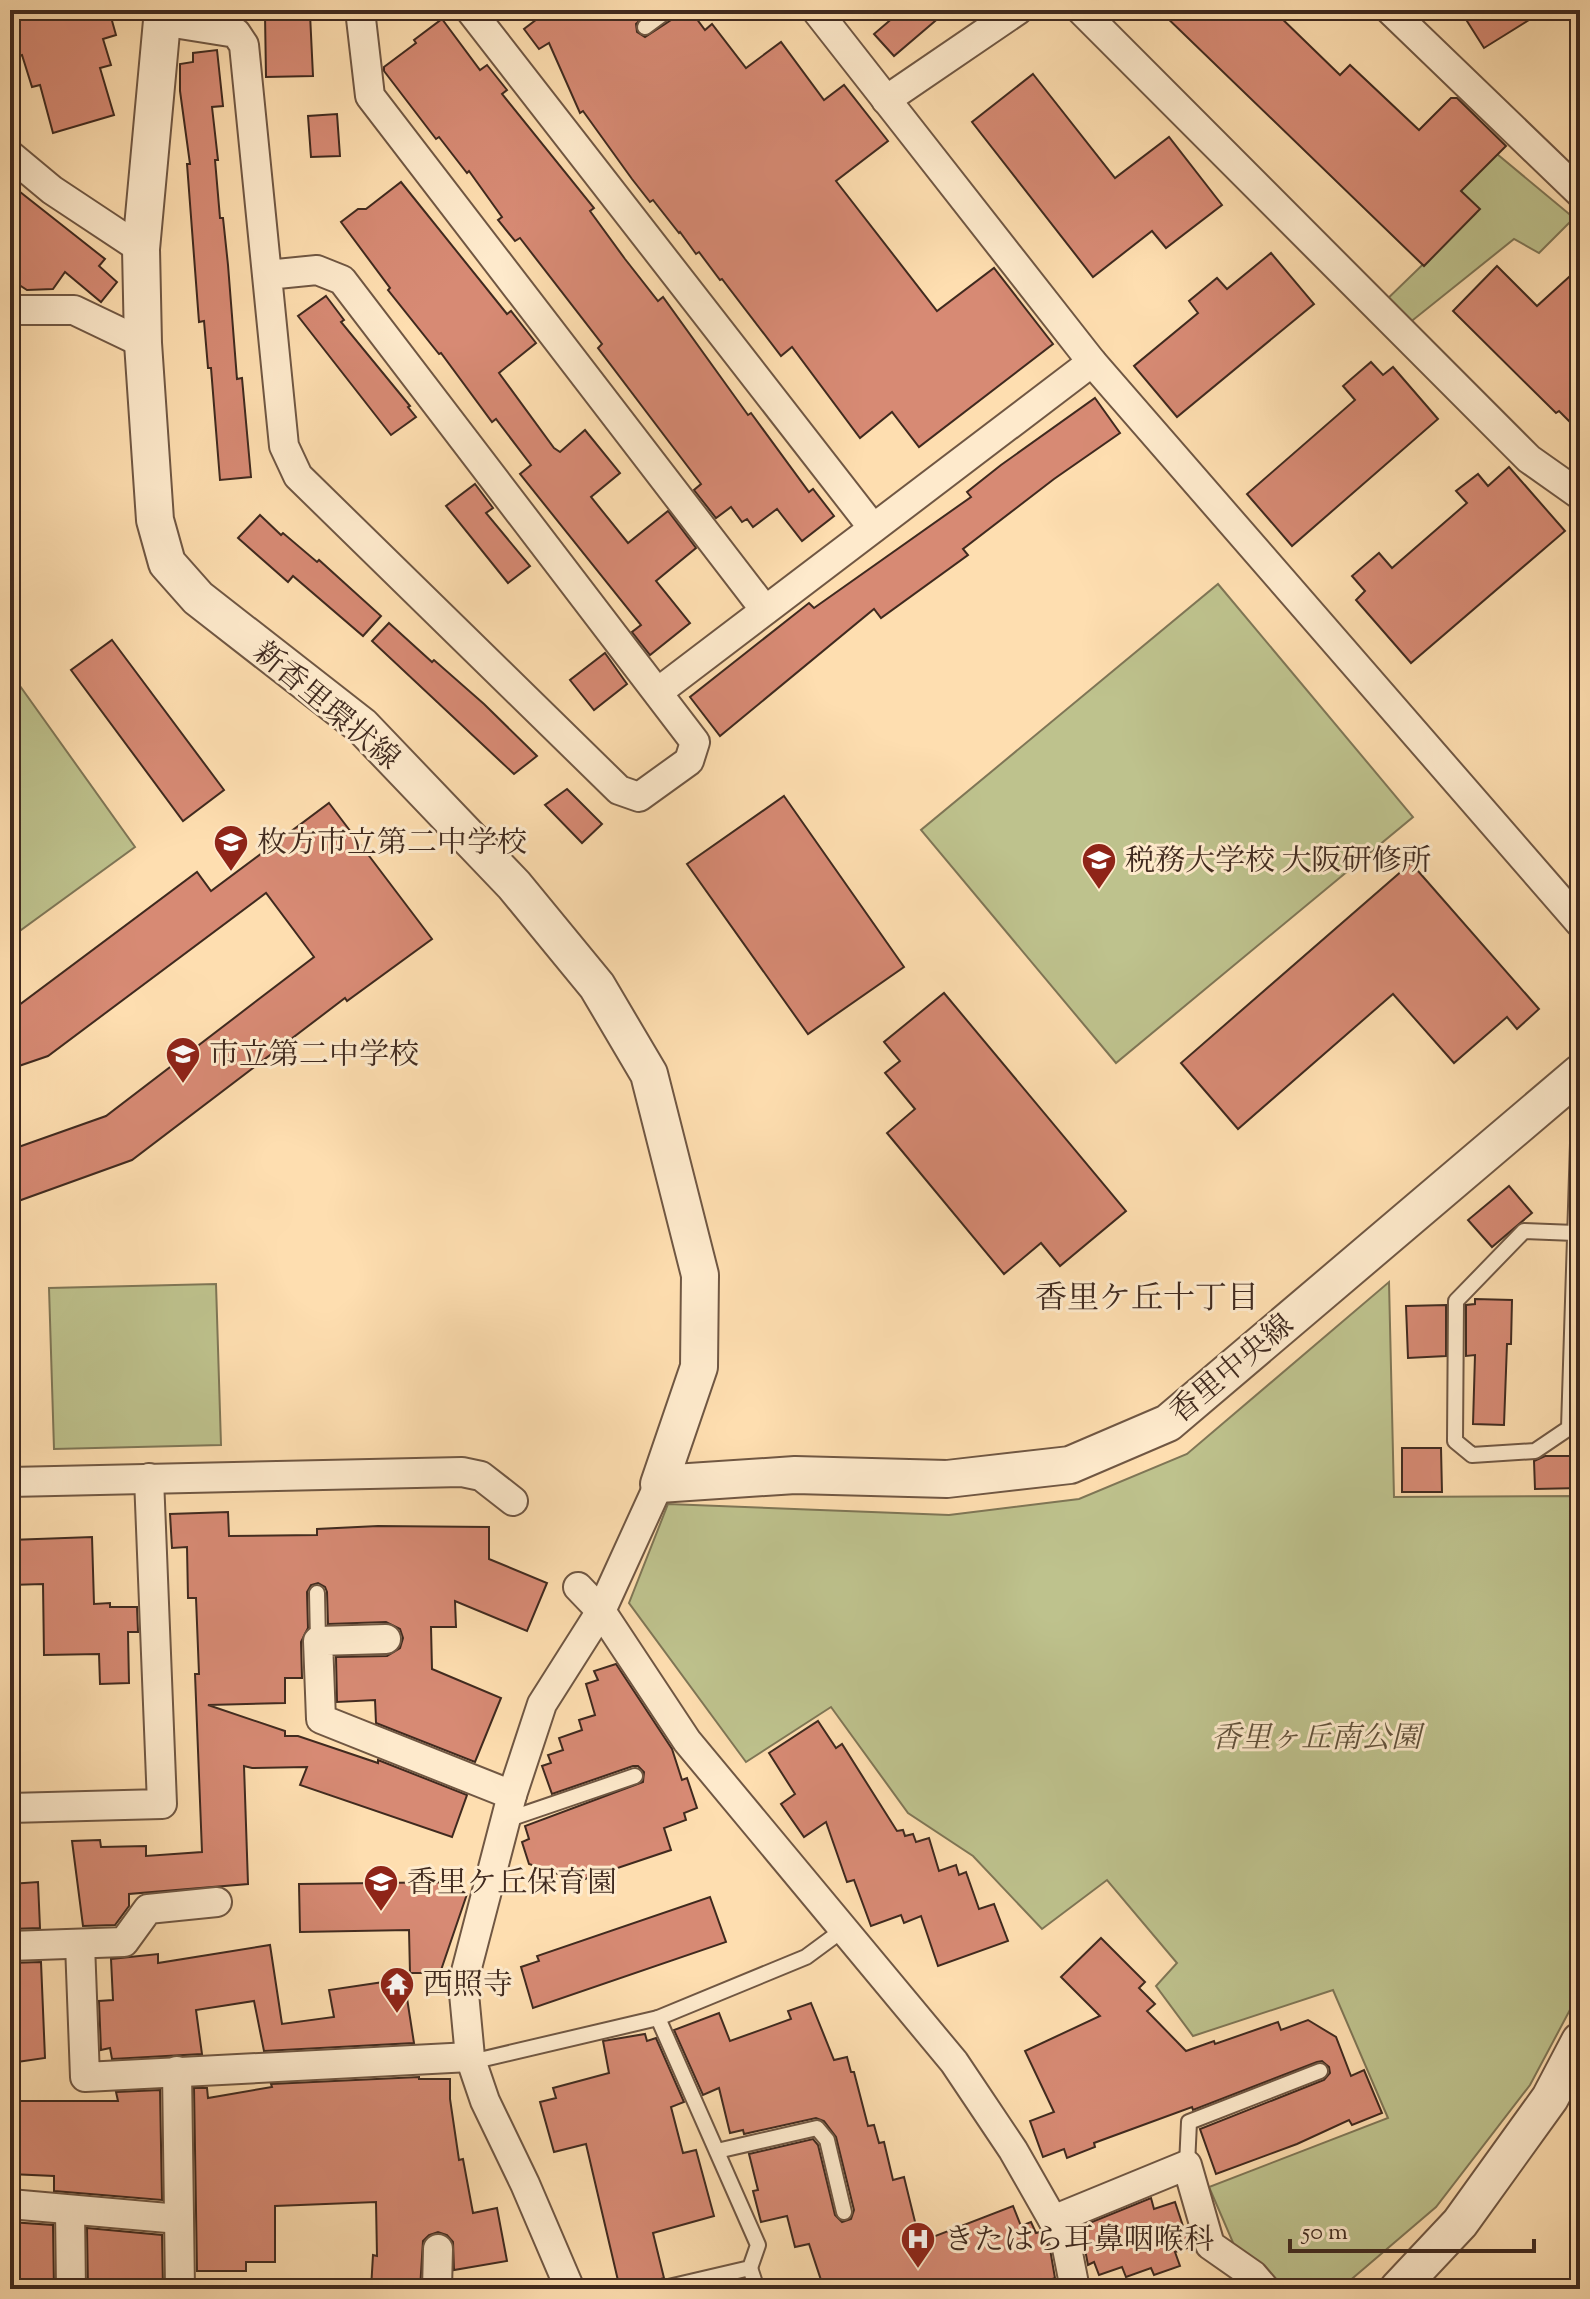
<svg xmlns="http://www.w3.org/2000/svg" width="1590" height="2299" viewBox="0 0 1590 2299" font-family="'Sorts Mill Goudy','Noto Serif JP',serif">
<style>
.green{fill:#bec28d;stroke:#7f7656;stroke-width:2}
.building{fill:#d78a74;stroke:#402a1f;stroke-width:2}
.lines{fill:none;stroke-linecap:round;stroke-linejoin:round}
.service-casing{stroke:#705743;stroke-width:18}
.minor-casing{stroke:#705743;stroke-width:32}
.tertiary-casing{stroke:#705743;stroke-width:40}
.service{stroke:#feeacc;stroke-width:14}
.minor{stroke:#feeacc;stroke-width:28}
.tertiary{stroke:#feeacc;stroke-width:36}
.labels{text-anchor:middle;stroke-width:6;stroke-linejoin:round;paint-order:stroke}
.street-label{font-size:30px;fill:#402a1f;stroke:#feeacc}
.poi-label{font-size:30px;fill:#402a1f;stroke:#feeacc;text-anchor:start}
.park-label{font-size:30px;font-style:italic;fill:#60503a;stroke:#feeacc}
.neighbourhood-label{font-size:32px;fill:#402a1f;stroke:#feeacc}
</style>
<rect width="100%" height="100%" fill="#fedeb0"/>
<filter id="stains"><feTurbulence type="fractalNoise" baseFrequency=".0025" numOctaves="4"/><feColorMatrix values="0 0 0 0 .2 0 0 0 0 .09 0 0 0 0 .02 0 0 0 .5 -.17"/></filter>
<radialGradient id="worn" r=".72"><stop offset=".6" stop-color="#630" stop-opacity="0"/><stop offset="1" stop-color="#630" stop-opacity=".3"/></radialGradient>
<g class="green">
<polygon points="1497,154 1574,218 1539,253 1514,239 1403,328 1381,305 1475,214 1451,195"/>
<polygon points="1218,584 1413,817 1116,1063 921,830"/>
<polygon points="10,672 135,847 10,938"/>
<polygon points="1389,1282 1394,1497 1580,1496 1580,1991 1530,2085 1436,2207 1340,2289 1286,2289 1234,2245 1209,2187 1388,2118 1333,1990 1193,2036 1156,1986 1177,1963 1107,1880 1042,1929 973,1856 908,1813 831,1707 746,1762 629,1603 668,1504 949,1515 1079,1499 1187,1454"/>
<polygon points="216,1284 221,1445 54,1449 49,1288"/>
</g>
<g class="building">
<polygon points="10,10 109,10 116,35 103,39 111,65 100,68 114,115 53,133 40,85 32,87 22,55 10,59"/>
<polygon points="549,10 651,10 636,24 637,32 645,37 674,18 678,10 690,10 705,30 712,24 746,68 781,42 824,100 844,85 888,141 836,181 937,311 994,268 1053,344 919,447 892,412 860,438 792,347 781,356 722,279 720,280 699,252 696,254 680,232 679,233 653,200 650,202 632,179 583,111 580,113 549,43 539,49 524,29"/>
<polygon points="902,10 948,10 894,56 874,34"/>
<polygon points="1159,10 1273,10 1340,75 1350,65 1419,130 1451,98 1457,98 1506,146 1461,191 1480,209 1424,266"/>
<polygon points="1460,10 1545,10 1484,48"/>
<polygon points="310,14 313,76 266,77 265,15"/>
<polygon points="442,19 480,70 487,65 507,90 502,94 594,208 590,211 625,259 658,301 663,297 748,415 751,413 809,492 813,489 834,516 802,541 777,509 753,527 747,519 742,522 731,507 716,518 694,490 701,484 598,348 602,344 520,238 515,241 498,220 502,217 469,171 467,173 439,137 436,139 384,71 384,67 416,43 414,40"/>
<polygon points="217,50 223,106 212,107 218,160 215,160 220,218 223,218 228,265 237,379 242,378 251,477 220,480 211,368 208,368 204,321 199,322 187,164 190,164 180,91 180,64 193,62 193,53"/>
<polygon points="1033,74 1115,178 1169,137 1222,205 1166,248 1152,231 1093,277 972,122"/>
<polygon points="337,114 340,156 311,157 308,116"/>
<polygon points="401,182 507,314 511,311 536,343 499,373 554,448 560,452 585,430 620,473 591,497 628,543 668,511 696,548 656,581 690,623 650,655 632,632 641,625 520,474 531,465 496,419 492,422 441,353 439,354 388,290 390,288 341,222 358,209 366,209"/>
<polygon points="10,184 105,259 99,266 117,282 101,302 65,272 53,289 27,290 10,279"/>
<polygon points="1271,253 1314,304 1177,417 1134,366 1198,313 1189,301 1217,278 1227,289"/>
<polygon points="1497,266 1537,306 1580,267 1580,432 1559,411 1556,413 1453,311"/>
<polygon points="326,296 344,320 341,322 410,406 408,407 416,417 391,435 298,316"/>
<polygon points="1371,362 1383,375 1393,367 1438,419 1292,546 1247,494 1355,400 1343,386"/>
<polygon points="1095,398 1120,433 1054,479 963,549 968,555 881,618 874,609 720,736 690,697 809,603 814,608 971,497 967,492 1001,465"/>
<polygon points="1509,467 1565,531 1411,663 1356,600 1365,591 1352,576 1379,553 1392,568 1467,503 1456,491 1478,474 1488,486"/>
<polygon points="475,484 493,508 486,513 530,566 508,583 446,506"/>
<polygon points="260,515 281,535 283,533 317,562 319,560 381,616 363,636 293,576 288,582 238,538"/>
<polygon points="389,623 432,662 434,660 484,704 537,756 514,774 372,641"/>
<polygon points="112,640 224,790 183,821 71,670"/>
<polygon points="605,653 627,684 594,710 570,680"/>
<polygon points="567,789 602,824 582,843 545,805"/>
<polygon points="784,796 904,967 808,1034 687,864"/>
<polygon points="329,803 432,939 347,1001 345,998 132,1160 10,1204 10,1150 106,1116 314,957 266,893 48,1056 10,1069 10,1008 19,1005 197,872 211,891"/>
<polygon points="1411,863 1539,1009 1517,1029 1507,1017 1454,1063 1393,994 1238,1129 1181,1063"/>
<polygon points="944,993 1126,1211 1060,1266 1041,1243 1004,1274 887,1133 915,1109 885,1073 900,1061 884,1042"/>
<polygon points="1509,1186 1532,1213 1492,1247 1468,1220"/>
<polygon points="1475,1299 1512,1300 1511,1344 1507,1344 1504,1425 1473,1424 1475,1355 1466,1356 1466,1305 1475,1304"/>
<polygon points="1446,1305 1446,1356 1408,1358 1406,1306"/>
<polygon points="1402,1448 1441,1448 1442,1492 1402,1492"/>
<polygon points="1545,1456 1580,1456 1580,1488 1535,1489 1534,1461"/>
<polygon points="228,1512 229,1536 317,1535 317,1529 378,1526 489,1527 489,1559 547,1583 527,1631 455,1601 456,1627 431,1627 432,1669 501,1698 475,1762 376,1723 375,1700 337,1702 336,1657 387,1656 400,1648 403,1638 400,1629 386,1622 328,1624 327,1592 325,1587 318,1583 311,1585 307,1592 308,1628 301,1642 302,1678 285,1678 285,1703 208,1705 285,1731 285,1736 298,1736 378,1763 378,1760 467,1795 452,1837 300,1785 307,1767 252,1768 244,1766 248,1884 129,1894 129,1906 115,1925 83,1926 72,1841 100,1840 101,1847 146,1846 146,1856 202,1852 195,1674 199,1674 196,1598 188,1598 187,1547 172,1548 170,1514"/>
<polygon points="92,1537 94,1604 110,1603 110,1607 137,1607 138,1632 128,1632 129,1683 100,1684 99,1654 44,1655 43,1584 10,1585 10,1540"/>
<polygon points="616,1664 672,1749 682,1780 687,1778 697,1808 684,1813 686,1820 664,1828 671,1850 579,1881 552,1872 551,1868 547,1870 529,1864 522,1842 529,1839 525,1826 643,1782 644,1772 638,1766 633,1766 552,1794 542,1766 551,1763 548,1755 563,1750 559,1738 582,1730 579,1720 595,1715 586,1684 598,1680 594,1671"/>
<polygon points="818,1721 836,1748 842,1744 897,1831 903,1830 905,1836 913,1834 916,1842 929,1838 939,1871 956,1865 959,1875 966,1872 979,1909 994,1904 1008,1941 938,1966 921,1916 904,1923 901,1915 871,1926 854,1880 847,1882 826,1822 804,1837 781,1804 795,1794 769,1753"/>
<polygon points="38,1882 40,1928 10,1929 10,1884"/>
<polygon points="459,1882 459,1894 467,1894 440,1973 410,1973 409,1930 300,1932 299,1884"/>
<polygon points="710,1897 726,1942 533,2008 521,1967 539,1961 537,1956"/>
<polygon points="1101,1938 1145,1982 1139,1988 1155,2004 1147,2011 1186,2051 1214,2041 1215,2044 1278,2022 1281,2030 1308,2020 1336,2037 1351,2076 1364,2070 1382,2113 1352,2125 1349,2120 1297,2144 1216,2174 1200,2129 1324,2080 1330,2073 1329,2067 1322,2061 1317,2062 1193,2110 1192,2107 1094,2143 1095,2147 1067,2158 1064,2149 1043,2157 1030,2121 1054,2112 1025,2051 1100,2016 1061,1977"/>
<polygon points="270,1945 282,2024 334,2017 329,1990 404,1979 414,2043 264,2051 254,2001 196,2010 202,2054 112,2059 110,2048 101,2050 99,2001 113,2000 111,1959 158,1954 158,1963"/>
<polygon points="41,1962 45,2058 10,2063 10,1963"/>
<polygon points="811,2003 834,2060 847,2057 851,2072 854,2072 868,2126 874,2125 879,2143 884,2142 893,2180 904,2177 920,2242 1013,2206 1021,2226 1031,2222 1036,2233 1040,2232 1050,2249 1055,2278 1027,2289 824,2289 809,2244 795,2247 787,2216 761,2222 753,2191 758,2190 749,2154 813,2139 818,2145 835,2215 842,2222 851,2219 854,2210 836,2137 824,2121 816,2118 744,2134 743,2130 730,2133 719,2088 703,2095 674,2030 719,2013 730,2041 791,2019 788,2011"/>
<polygon points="645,2034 647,2041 656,2038 684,2102 671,2107 683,2153 696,2150 714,2216 653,2233 664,2278 654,2281 650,2289 620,2289 586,2144 554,2152 540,2102 556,2098 553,2088 609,2073 603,2041"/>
<polygon points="419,2077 419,2079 450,2079 450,2099 459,2160 463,2159 473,2213 497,2208 507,2261 454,2270 453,2242 447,2235 438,2232 429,2235 423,2241 420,2289 371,2289 373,2255 377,2256 376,2202 275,2206 275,2262 246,2262 246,2271 197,2271 194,2088 207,2088 208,2098 272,2087 271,2084"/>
<polygon points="160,2090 162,2200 54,2191 54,2176 10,2174 10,2101 118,2101 116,2092"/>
<polygon points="1151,2198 1154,2209 1175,2202 1190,2247 1175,2252 1180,2266 1154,2275 1151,2268 1126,2277 1122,2267 1099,2275 1094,2262 1088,2265 1083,2239 1077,2228"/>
<polygon points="10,2222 53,2225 54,2289 10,2289"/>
<polygon points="87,2228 162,2235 163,2289 88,2289"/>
</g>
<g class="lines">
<g class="service-casing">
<g id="service">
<polyline points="645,27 668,10"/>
<polyline points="1575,1233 1524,1231 1456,1301 1455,1441 1472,1455 1535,1451 1569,1428 1580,1080"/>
<polyline points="317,1593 318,1641"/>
<polyline points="506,1820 635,1776"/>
<polyline points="658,2018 758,2245 750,2268 660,2289"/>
<polyline points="471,2062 658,2018 806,1957 844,1929"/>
<polyline points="717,2151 817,2128 827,2140 844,2212"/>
<polyline points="1187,2165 1189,2122 1320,2071"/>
<polyline points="750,2268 757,2289"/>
</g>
</g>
<g class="minor-casing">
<g id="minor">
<polyline points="360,10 370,96 765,610"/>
<polyline points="470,10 873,528"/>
<polyline points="816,10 1092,362 1580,923"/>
<polyline points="1081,10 1529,459 1580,495"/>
<polyline points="1390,10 1580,193"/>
<polyline points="161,21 236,33 244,45 284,446 298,476 619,790 639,797 689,761 695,742 342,280 317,270 267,275"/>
<polyline points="886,100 1018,10"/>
<polyline points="10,155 52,190 141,249"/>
<polyline points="10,310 74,310 143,343"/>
<polyline points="658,692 1092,362"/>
<polyline points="10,1482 462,1472 481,1476 513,1501"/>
<polyline points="578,1587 601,1611 687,1741 954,2062 1013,2150 1066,2243 1075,2289"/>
<polyline points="386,1639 318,1641 321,1719 512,1795"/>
<polyline points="10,1808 162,1804 149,1478"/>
<polyline points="80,1944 85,2077 470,2057"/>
<polyline points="10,1946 124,1942 148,1909 217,1902"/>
<polyline points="177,2071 180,2289"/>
<polyline points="10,2204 179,2219"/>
<polyline points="70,2211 71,2289"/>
<polyline points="1053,2220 1187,2165 1210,2245 1253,2275 1265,2289"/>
<polyline points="437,2289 438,2249"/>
<polyline points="570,2289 525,2184 485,2101 470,2057 463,1983 512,1795 542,1704 601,1611 659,1484"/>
</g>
</g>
<g class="tertiary-casing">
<g id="tertiary">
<polyline points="163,10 141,249 143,343 155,520 167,563 198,598 362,726 514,885 597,986 649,1074 700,1275 699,1367 659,1484 795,1475 947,1479 1070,1465 1168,1423 1580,1073"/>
<polyline points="1398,2289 1460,2223 1550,2098 1580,2041"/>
</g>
</g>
<use href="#service" class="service"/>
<use href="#minor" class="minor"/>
<use href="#tertiary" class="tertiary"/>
</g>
<defs>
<g id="school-pin" transform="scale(1.8)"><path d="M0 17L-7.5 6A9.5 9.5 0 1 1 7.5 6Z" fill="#8f2418" stroke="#feeacc"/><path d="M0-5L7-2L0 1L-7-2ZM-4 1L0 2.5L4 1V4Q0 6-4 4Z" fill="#fff"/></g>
<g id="temple-pin" transform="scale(1.8)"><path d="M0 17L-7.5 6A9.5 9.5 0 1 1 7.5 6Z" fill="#8f2418" stroke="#feeacc"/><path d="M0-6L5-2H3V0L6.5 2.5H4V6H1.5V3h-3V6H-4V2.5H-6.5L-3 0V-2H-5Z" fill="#fff"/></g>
<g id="hospital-pin" transform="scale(1.8)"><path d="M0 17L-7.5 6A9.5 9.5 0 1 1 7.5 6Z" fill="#8f2418" stroke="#feeacc"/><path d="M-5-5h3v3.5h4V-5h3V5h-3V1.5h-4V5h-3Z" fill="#fff"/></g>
</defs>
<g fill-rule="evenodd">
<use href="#school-pin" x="231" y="842"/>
<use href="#school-pin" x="1099" y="860"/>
<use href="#school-pin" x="183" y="1054"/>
<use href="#school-pin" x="381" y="1882"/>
<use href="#temple-pin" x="397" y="1984"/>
<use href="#hospital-pin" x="918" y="2239"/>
</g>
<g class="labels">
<g class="street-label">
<text transform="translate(327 705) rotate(40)" y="10">新香里環状線</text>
<text transform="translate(1231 1368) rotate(-40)" y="10">香里中央線</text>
</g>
<g class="poi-label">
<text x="257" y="852">枚方市立第二中学校</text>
<text x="1125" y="870">税務大学校 大阪研修所</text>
<text x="209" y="1064">市立第二中学校</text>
<text x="407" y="1892">香里ケ丘保育園</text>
<text x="423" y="1994">西照寺</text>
<text x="944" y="2249">きたはら耳鼻咽喉科</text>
</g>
<g class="park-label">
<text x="1316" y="1747">香里ヶ丘南公園</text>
</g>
<g class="neighbourhood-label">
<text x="1147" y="1308">香里ケ丘十丁目</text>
</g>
</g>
<rect width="1590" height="2299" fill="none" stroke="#fedeb0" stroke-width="40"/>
<rect x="12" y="12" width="1566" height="2275" fill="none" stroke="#402a1f" stroke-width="4"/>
<rect x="20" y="20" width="1550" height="2259" fill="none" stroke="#402a1f" stroke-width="2"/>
<path d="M1290 2239v12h244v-12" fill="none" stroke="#402a1f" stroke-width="4"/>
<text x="1302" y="2239" font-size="24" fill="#402a1f" stroke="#feeacc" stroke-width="6" paint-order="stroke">50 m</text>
<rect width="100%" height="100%" filter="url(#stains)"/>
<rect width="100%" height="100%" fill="url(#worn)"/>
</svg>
